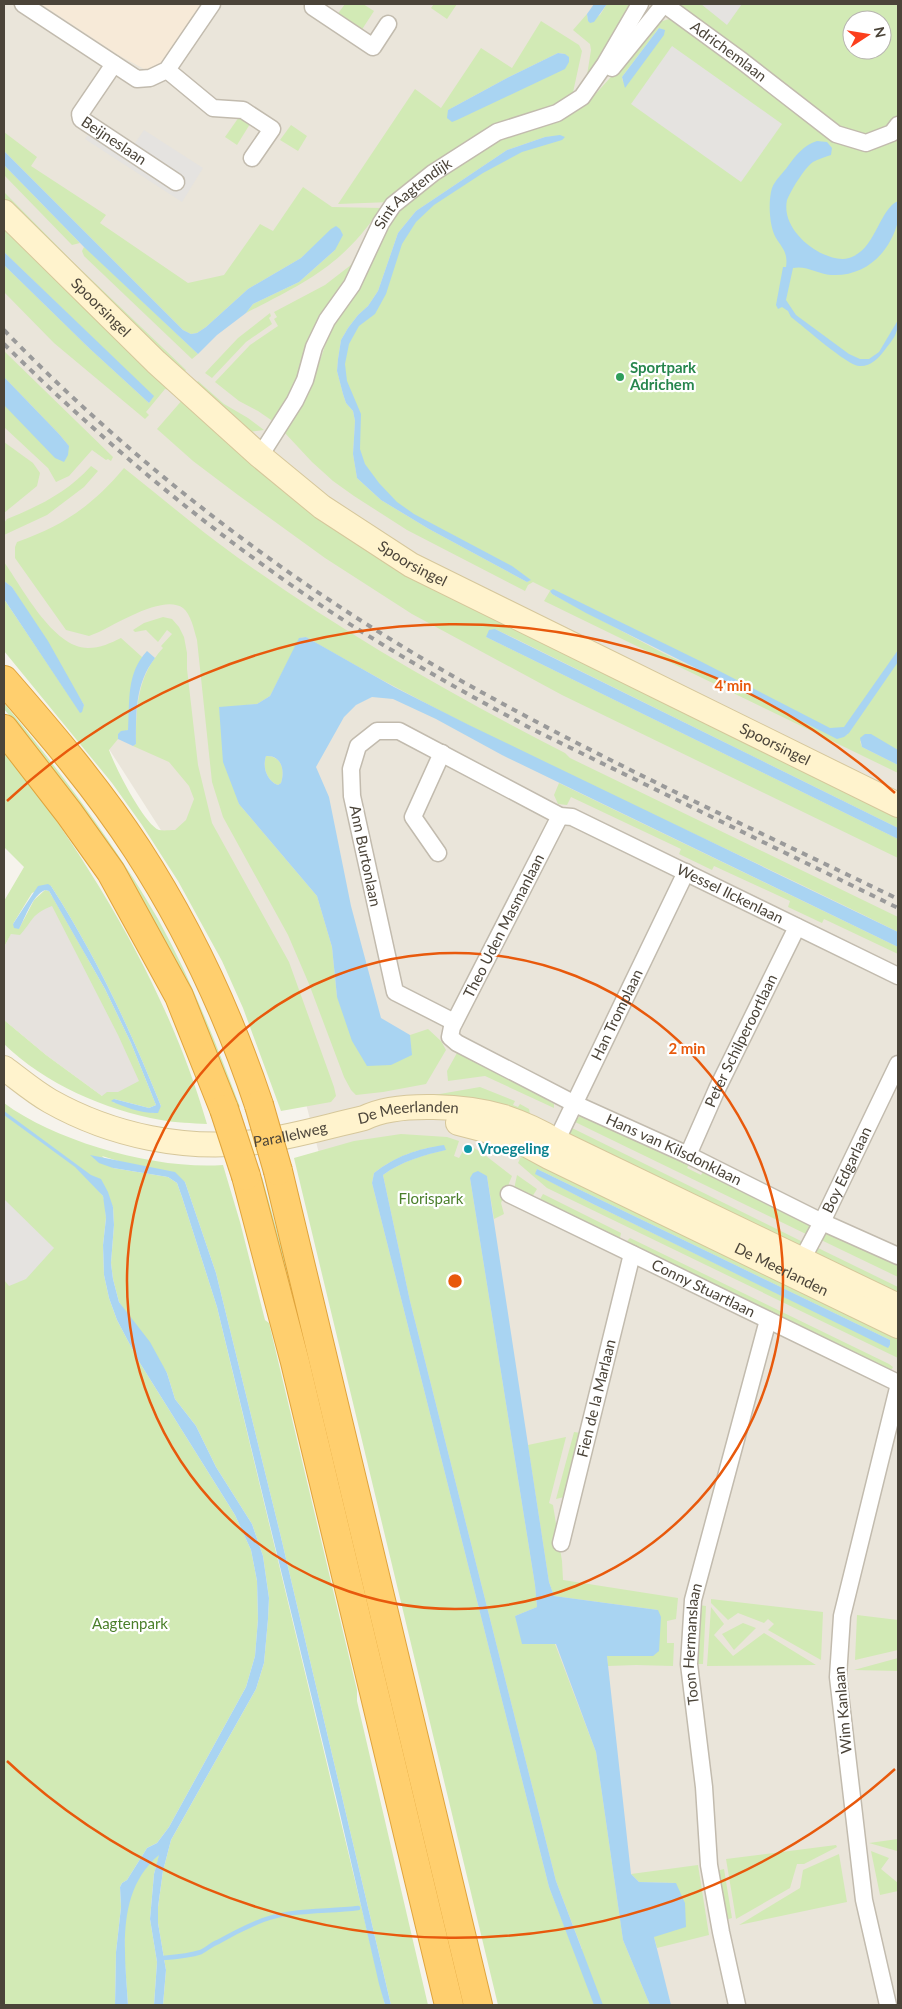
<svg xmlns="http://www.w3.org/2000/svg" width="902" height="2009" viewBox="0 0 902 2009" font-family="Lato,sans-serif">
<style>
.residential{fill:#eae5da;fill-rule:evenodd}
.commercial{fill:#f7ead8}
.industrial{fill:#e6e2dd}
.green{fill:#d2eab5;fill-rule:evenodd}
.parking{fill:#e5e3e0}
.water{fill:#a9d4f2;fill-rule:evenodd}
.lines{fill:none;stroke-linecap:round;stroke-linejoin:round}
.stream{stroke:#a9d4f2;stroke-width:4.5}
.street-casing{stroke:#c2bbae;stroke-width:19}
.secondary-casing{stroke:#d6c79b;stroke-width:26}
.highway-casing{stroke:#e0a43c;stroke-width:30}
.street{stroke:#fff;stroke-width:16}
.secondary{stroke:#fff3cd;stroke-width:24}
.highway{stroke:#ffcf6e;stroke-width:28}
.rail{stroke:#9a9a9a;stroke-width:4;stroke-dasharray:6 6;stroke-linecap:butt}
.highway-bridge-casing{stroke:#e0a43c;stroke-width:30;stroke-linecap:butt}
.highway-bridge{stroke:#ffcf6e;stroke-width:28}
.ring{fill:none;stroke:#e8590c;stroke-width:2.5}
.leisure-dot{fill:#2e9e5b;stroke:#fff;stroke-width:2}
.culture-dot{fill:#0f9aa8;stroke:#fff;stroke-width:2}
.labels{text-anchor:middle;stroke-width:4.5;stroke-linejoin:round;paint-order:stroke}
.street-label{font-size:15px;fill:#4b4439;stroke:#fff}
.leisure-label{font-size:15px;font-weight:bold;fill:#27864d;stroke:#fff;text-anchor:start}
.culture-label{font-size:15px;font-weight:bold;fill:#0d838f;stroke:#fff;text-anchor:start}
.park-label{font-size:15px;fill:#4a7f2a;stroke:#fff}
.centre{fill:#e8590c;stroke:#fff;stroke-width:2.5}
.ring-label{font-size:15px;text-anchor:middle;font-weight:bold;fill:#e8590c;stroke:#fff;stroke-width:4.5;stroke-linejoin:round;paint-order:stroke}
</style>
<rect width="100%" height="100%" fill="#f6f3ec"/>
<path class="residential" d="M4 4H898V2005H543L285 1024 4 585ZM852 20H882V50H852Z"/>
<polygon class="commercial" points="41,4 206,4 170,59 157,68 146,70 120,56"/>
<polygon class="industrial" points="53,896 83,949 156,1105 102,1096 46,1055 4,1020 4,947 14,928"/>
<g class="green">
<polygon points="345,4 363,4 374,11 361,31 337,15"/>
<polygon points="434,4 457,4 447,19 431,8"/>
<polygon points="607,4 635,4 585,88 591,50 590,44 573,30 587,14 588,21 600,15"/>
<path d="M679 4H898V761L860 741 862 747 898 765V773L544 601 550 591 552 594 663 653 837 738 848 734 845 732 836 733 827 730 533 582 528 585 525 591 407 530 354 496 333 481 312 462 284 432 310 389 334 320 356 290 379 234 399 207 412 195 455 165 489 142 523 128 564 117 579 108 590 100 610 78 653 24 669 19ZM852 20H882V50H852ZM659 28 662 29 661 31 623 82 622 77ZM562 136 523 147 484 169 426 209 402 233 389 271 370 311 351 331 340 365 344 389 356 414V445L363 475 391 503 530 580 527 582 429 529 381 500 357 478 353 454 355 421 353 411 346 403 343 394 337 371 338 359 341 340 348 328 358 315 368 306 378 291 398 233 416 211 507 150 545 137Z"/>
<path d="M541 21 579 45 582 51 572 97 543 111 391 202 338 204 415 89 441 108 481 48 512 68ZM558 53 565 54 448 110 507 78Z"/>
<polygon points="239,117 250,124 237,145 225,137"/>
<polygon points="291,125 307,136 298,151 280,140"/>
<path d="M4 132 37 157 31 166 106 215 100 223 188 283 224 275 260 224 273 231 303 187 332 207 381 208C342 266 306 282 246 313L253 304 299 282 335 250 321 240 301 258 248 289 206 327 197 333 191 334 183 330 4 151Z"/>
<polygon points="4,165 80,243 72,245 4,175"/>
<polygon points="4,192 72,261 186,370 182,375 4,201"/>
<polygon points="4,223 172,387 169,390 165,389 146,412 149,415 145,419 54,343 4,292 4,265 89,348 149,403 153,396 4,252"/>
<polygon points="84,247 87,249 198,354 192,359 84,256 82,251"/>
<polygon points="360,258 294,390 274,422 258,411 239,401 215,382 250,345 278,326 274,319 277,317 274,312 325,285"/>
<polygon points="270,313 271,316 269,318 272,324 246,342 212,378 205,373 238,338"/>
<polygon points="4,351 113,457 111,461 108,459 106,460 92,450 69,476 56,482 48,468 4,427 4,405 69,446 59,434 4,377"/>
<polygon points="198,381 224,404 248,418 264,430 249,432 195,385"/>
<polygon points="184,398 292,494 898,812 898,828 516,639 495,629 486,637 898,839 898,858 562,695 412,614 325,558 238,495 193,461 157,429"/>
<polygon points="4,442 33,463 40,473 37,486 4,513"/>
<path d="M91 466 98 471 84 487 47 515 4 535V523L7 519C39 506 68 492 91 466Z"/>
<path d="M124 468C162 498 198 529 237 557 341 632 452 695 565 753L570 758 898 917V932C701 833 497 749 306 637L300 638 270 696 257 704 219 708 239 804 317 896 332 947 337 997 411 1055 410 1035 428 1029 441 1041 446 1050 426 1084 383 1092 356 1095 351 1090 344 1077 309 984 288 935 223 817 212 782 197 640C194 630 191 614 183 608 164 594 118 623 99 632L89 636 66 630 15 558V547L17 542C63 526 93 505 124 468Z"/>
<path d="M4 562C22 587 53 648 88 648 100 648 111 643 121 638L142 657 128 730 118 734V739L109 750C115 767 144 824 159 830 164 831 170 830 175 830L186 820 194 799 189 786 169 762 133 746 136 744C136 707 137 676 163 648L161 646 172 634 167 630 158 642 146 630 135 632 133 630 144 623 163 617 172 619 179 627 184 637 187 653V669L198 765 212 823 289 962 334 1087 336 1096 331 1102 281 1111 243 1008 222 961 178 881 142 825 112 783 4 651V599L80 712 84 705 12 587 4 581Z"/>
<path d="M4 703C60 771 114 843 158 919 191 979 216 1043 240 1107L236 1108 187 986 142 901 41 755 4 709Z"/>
<path d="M4 748C90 862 167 986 207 1124 192 1123 176 1123 161 1120 105 1110 45 1084 4 1044V1020L46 1055 102 1096 107 1092H118L139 1081 118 1035 52 906C31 914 33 921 20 935L11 934 4 947V901L24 867 4 847ZM51 886C96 956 130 1029 161 1106L154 1113 113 1102 114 1099 149 1108 156 1105 131 1043 105 989 49 891 45 890 34 900 19 929 13 924 32 893Z"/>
<path d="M266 756C282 756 285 770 281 783L278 785C267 781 262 767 266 756Z"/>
<polygon points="559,783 898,947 898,954 824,919 822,923 788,907 790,901 714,866 712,870 679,854 681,849 571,797 567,805 558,804 554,795"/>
<polygon points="458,1051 550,1095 547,1100 554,1104 554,1108 485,1076 448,1081 447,1071"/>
<polygon points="480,1087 515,1101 513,1105 518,1107 520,1104 529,1109 530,1114 394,1102"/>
<path d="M4 1103C57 1142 156 1170 223 1165L240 1222 265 1320 269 1323 357 1690V1701L428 2005H391L280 1533 216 1273 185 1182 102 1156 113 1168 168 1177 177 1183 182 1197 217 1307 385 2005H163L166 1970 158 1923V1907L163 1871 171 1840 256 1689 264 1663 268 1619 269 1598 263 1556 252 1524 216 1467 196 1426 175 1399 167 1373 119 1302 113 1279 111 1263 114 1225 113 1207 92 1183 103 1196 105 1204 106 1218 103 1245 104 1275 109 1298 117 1320 138 1360 235 1515 251 1550 257 1581 258 1619 255 1656 246 1687 169 1827 157 1843 147 1848 127 1880 122 1883 120 1887 121 1907 116 1952 115 2005H4Z"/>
<polygon points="582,1115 690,1162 687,1168 701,1175 705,1169 806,1219 810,1229 808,1235 573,1121"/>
<polygon points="570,1127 805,1243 794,1248 570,1135"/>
<path d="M401 1134 447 1137 459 1141 454 1156 459 1158 467 1144 481 1152 512 1176 501 1203 504 1214 494 1219 487 1176 470 1178 535 1585 537 1607 515 1616 555 1644 596 1752 623 1940 650 2005H498L294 1158 354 1141ZM432 1147 445 1150C423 1155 402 1161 383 1175L410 1301 556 1881 582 1949 574 1951 549 1887 372 1183 374 1173C392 1159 409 1152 432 1147Z"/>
<path d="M525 1148 898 1329V1358L547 1188 518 1163ZM537 1169 890 1340V1345L888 1347 593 1204 536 1174Z"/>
<polygon points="517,1175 537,1189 532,1197 514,1189"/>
<polygon points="262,1177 290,1278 464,2005 461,2005 287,1278 259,1178"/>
<polygon points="543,1194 621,1233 620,1238 614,1237 539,1201"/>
<polygon points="829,1232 898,1262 898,1277 819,1239 822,1235"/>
<polygon points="630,1238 889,1364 893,1367 892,1369 889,1369 735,1294 633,1247 628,1243 627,1241"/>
<polygon points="816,1247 898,1287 898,1300 816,1258 814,1250"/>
<polygon points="574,1432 581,1433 564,1497 556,1499"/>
<polygon points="566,1437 549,1503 553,1505 562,1561 563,1580 678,1598 676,1619 667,1621 667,1643 674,1643 673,1666 636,1665 608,1666 607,1656 653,1656 658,1610 554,1596 549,1582 528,1445"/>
<polygon points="711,1599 823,1612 821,1660 768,1630 774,1624 768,1619 764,1623 738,1613 728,1620 711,1603"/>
<polygon points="699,1605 706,1606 703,1664 695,1664"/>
<polygon points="711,1607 724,1624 714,1635 733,1656 764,1633 816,1665 707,1666"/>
<polygon points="857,1615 898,1620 898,1650 855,1660"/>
<polygon points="743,1623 756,1628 734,1650 722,1634"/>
<polygon points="898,1658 898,1671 854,1670"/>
<polygon points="898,1839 897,1851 869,1843"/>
<polygon points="836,1845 837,1847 804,1864 797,1864 790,1888 736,1919 726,1859"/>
<polygon points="871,1851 889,1858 881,1869 898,1883 898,1891 880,1895"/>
<path d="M160 1853 154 1874 150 1919 157 1962 154 2005H128C126 1963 116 1911 141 1873 146 1866 154 1860 160 1853Z"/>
<polygon points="839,1854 847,1902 739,1925 800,1888 803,1870"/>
<polygon points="698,1865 709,1935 657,1948 654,1937 676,1883 639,1882 631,1874"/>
<polygon points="724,1869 732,1918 725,1920 716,1871"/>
</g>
<g class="parking">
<polygon points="701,4 742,4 727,25"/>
<polygon points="672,46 782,124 741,182 631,104"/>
<polygon points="144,130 203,168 182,202 85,139 91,131 133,146"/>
<polygon points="4,1199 54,1248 26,1279 9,1286 4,1280"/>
</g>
<g class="water">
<polygon points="594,4 607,4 594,22 590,23 588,21 587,14"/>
<polygon points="659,28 665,30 664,35 625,88 622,77"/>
<polygon points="558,53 565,54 569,57 569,62 565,69 457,120 452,122 447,118 448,110 507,78"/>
<polygon points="560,135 565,137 562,140 522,152 483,173 434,205 416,222 402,244 386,294 375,314 359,326 349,344 345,364 347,381 361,414 360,449 365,464 379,483 397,502 414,514 512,566 531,580 527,582 429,529 381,500 357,478 353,454 355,421 353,411 346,403 343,394 337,371 338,359 341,340 348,328 358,315 368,306 378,291 398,233 416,211 507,150 545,137"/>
<path d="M817 141 827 142 832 148 831 155C825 157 818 159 813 162 806 167 801 176 796 183 793 188 789 195 787 200 782 224 804 245 823 254 831 257 840 261 849 258 876 250 879 209 898 201 898 207 899 215 898 221 890 253 865 277 831 275 818 274 806 265 793 268L786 300 796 315 849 354 860 359H869L879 352 898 320C898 335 893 339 884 351 878 359 870 367 859 366 848 366 803 326 791 317L788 311 782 307 778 309 776 305 783 267H786C788 253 783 249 776 238 769 226 768 201 772 188 775 180 783 173 788 166 796 155 804 145 817 141Z"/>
<polygon points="4,151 183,330 191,334 197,333 206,327 248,289 301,258 331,229 336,226 340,229 343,235 335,250 299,282 253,304 246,313 217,335 198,354 84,247 4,165"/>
<polygon points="4,252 154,396 149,403 89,348 4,265"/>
<polygon points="4,377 59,434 69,446 68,455 64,462 55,458 4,405"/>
<polygon points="4,581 12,587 48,641 84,705 82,712 80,713 4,599"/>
<polygon points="553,589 698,660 830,728 844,727 898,650 898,662 849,733 844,737 837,739 586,613 552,594 550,591"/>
<polygon points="495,629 898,828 898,839 486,637 489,630"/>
<path d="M306 637 394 687 469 725 898 932V947L502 755 436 719 393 699 372 697 356 705 344 717 316 767 329 797 351 906 381 1018 410 1035 412 1055 391 1065 367 1066 352 1041 337 997 332 947 317 896 239 804 223 762 219 707 257 704 270 696 299 638ZM266 756C282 755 285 771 281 783L278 785C267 781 262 767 266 756Z"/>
<path d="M147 651 155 658C135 684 136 712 136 744L133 746 118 739V734L121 731 128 730C130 700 126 674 147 651Z"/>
<polygon points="865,734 871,734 898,750 898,765 862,747 860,738"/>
<path d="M48 884 51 886C96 956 130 1029 161 1106L158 1113C143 1114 124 1107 111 1101L114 1099 149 1108 156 1105 131 1043 105 989 49 891 45 890C32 896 26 916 19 929L14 928 13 924 38 886Z"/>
<path d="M4 1111 91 1175 101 1179 108 1192 113 1207 114 1225 111 1263 113 1279 119 1302 150 1342 167 1373 175 1399 196 1426 216 1467 252 1524 263 1556 269 1598 268 1619 264 1663 256 1689 171 1840 163 1871 158 1907V1923L166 1970 163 2005H154L157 1962 150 1919 154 1874 159 1855C115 1892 125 1953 128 2005H115L116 1952 121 1907 120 1887 122 1883 127 1880 147 1848 157 1843 169 1827 246 1687 255 1656 258 1619 257 1581 251 1550 235 1515 138 1360 117 1320 109 1298 104 1275 103 1245 106 1218 103 1196 75 1167 4 1115Z"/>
<path d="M444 1145 446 1150C424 1155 402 1161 383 1175L410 1301 556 1881 603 2005H594L549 1887 372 1183 374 1173C396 1156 417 1149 444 1145Z"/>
<polygon points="90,1155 175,1172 185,1182 216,1273 280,1533 391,2005 385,2005 379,1984 340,1814 217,1307 182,1197 177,1183 168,1177 113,1168 99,1163"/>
<polygon points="537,1169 890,1340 890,1345 888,1348 593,1204 535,1174"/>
<polygon points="478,1171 487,1176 549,1582 554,1596 658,1610 661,1617 659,1651 653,1656 607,1656 631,1874 639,1882 676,1883 685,1903 686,1927 654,1937 671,2005 650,2005 623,1940 596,1752 556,1644 522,1644 515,1616 537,1607 535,1585 470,1178 473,1173"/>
</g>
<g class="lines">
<path class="stream" d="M163 1958C176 1957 189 1956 201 1952 207 1949 212 1944 218 1942 232 1934 248 1926 263 1920 294 1909 326 1912 358 1908"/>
<g class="street-casing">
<g id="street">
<polyline points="23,4 137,79 150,78 167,70 212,4"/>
<polyline points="313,4 313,7 373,47 388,24"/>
<path id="s1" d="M664 4 742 61 836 134 866 143 892 133 898 125"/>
<path id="s2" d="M114 64 80 114 81 119 176 182"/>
<polyline points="612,68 664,4"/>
<polyline points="167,70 213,108 243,110 272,129 252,158"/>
<path id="s3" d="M260 456 295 401 305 380 314 347 327 320 352 285 381 223 393 205 433 173 497 132 557 113 582 97 605 64 640 4"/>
<path id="s4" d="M560 816 452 1027 450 1037 457 1043 575 1104 688 1155 822 1222 898 1256"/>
<polyline points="438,853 413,817 442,753"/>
<path id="s5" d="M454 1022 395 992 352 796 351 769 358 746 377 731H399L560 816 572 817 898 976"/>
<path id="s6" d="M552 1150 686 872"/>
<path id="s7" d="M688 1155 717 1089 797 927"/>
<path id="s8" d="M509 1194 898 1383"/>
<path id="s9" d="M797 1269 822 1222 898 1064"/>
<path id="s10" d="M561 1543 632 1254"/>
<path id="s11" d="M737 2005 721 1932 709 1865 704 1787 689 1664 693 1600 768 1320"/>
<polyline points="888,2005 864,1900 838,1677 842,1616 898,1388"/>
</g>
</g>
<g class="secondary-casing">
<g id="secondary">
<path id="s12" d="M4 212 156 362 260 456 322 507 411 565 898 805"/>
<path id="s13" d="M4 1068C19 1079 34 1092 50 1101 112 1136 186 1151 256 1142 292 1137 329 1126 364 1118 398 1101 468 1106 504 1117 522 1123 540 1131 556 1141L898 1306"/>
<path id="s14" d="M458 1123 512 1137 549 1157 898 1326"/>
</g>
</g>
<g class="highway-casing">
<g id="highway">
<path d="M4 680C51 734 98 789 137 849 189 929 229 1015 259 1105"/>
<polyline points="4,729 69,813 111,872 179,996 224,1109"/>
<polyline points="278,1171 478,2005"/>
<polyline points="246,1176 295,1362 449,2005"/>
</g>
</g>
<use href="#street" class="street"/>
<use href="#secondary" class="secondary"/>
<use href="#highway" class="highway"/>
<g class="rail">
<path d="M4 330C128 458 271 569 425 660 577 749 739 822 898 899"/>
<path d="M4 344C94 433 190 515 294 587 370 640 450 685 532 729L898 908"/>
</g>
<g class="highway-bridge-casing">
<g id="highway-bridge">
<polyline points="259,1105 278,1171"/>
<polyline points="224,1109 246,1176"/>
</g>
</g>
<use href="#highway-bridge" class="highway-bridge"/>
</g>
<g class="ring">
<circle cx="455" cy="1281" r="328"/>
<path d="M895 1769A657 657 0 0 1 7 1761M7 801A657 657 0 0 1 895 793"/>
</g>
<circle class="leisure-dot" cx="620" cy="377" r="5"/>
<circle class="culture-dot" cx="468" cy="1149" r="5"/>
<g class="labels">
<g class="street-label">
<text dy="5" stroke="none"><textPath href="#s1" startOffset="80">Adrichemlaan</textPath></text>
<text dy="5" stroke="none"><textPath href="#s2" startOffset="105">Beijneslaan</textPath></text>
<text dy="5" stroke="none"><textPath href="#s3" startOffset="308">Sint Aagtendijk</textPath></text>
<text dy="5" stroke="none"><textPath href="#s12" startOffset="136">Spoorsingel</textPath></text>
<text dy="5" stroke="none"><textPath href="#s12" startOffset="541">Spoorsingel</textPath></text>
<text dy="5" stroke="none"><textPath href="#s12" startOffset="946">Spoorsingel</textPath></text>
<text transform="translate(365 856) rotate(78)" y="5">Ann Burtonlaan</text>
<text dy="5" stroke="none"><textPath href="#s5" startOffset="734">Wessel Ilckenlaan</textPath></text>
<text transform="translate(504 926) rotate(-63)" y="5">Theo Uden Masmanlaan</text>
<text dy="5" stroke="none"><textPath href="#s6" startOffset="150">Han Tromplaan</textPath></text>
<text dy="5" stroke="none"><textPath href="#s7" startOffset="126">Peter Schilperoortlaan</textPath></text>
<text dy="5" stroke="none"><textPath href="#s13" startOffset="426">De Meerlanden</textPath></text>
<text dy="5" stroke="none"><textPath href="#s13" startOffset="305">Parallelweg</textPath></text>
<text dy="5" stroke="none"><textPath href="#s4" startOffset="498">Hans van Kilsdonklaan</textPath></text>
<text dy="5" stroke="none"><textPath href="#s9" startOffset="111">Boy Edgarlaan</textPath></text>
<text dy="5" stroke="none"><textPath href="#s14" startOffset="356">De Meerlanden</textPath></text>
<text dy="5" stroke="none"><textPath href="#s8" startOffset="216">Conny Stuartlaan</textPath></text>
<text dy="5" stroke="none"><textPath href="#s10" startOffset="149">Fien de la Marlaan</textPath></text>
<text dy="5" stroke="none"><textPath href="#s11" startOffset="365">Toon Hermanslaan</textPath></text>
<text transform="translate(843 1710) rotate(-95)" y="5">Wim Kanlaan</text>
</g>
<g class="leisure-label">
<text x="630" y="373">Sportpark<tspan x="630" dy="17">Adrichem</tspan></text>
</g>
<g class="culture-label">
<text x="478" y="1154">Vroegeling</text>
</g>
<g class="park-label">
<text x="431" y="1204">Florispark</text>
<text x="130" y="1629">Aagtenpark</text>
</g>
</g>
<circle cx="455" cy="1281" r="8" class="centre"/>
<g class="ring-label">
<text x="733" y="691">4 min</text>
<text x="687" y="1054">2 min</text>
</g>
<rect width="902" height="2009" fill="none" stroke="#4b4439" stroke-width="10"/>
<g transform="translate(867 35) rotate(78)"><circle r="24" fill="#ffffff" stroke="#b7b4b0"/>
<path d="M0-4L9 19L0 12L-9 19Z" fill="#fc3f1d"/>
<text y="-8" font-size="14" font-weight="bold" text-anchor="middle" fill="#4b4439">N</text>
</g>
</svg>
